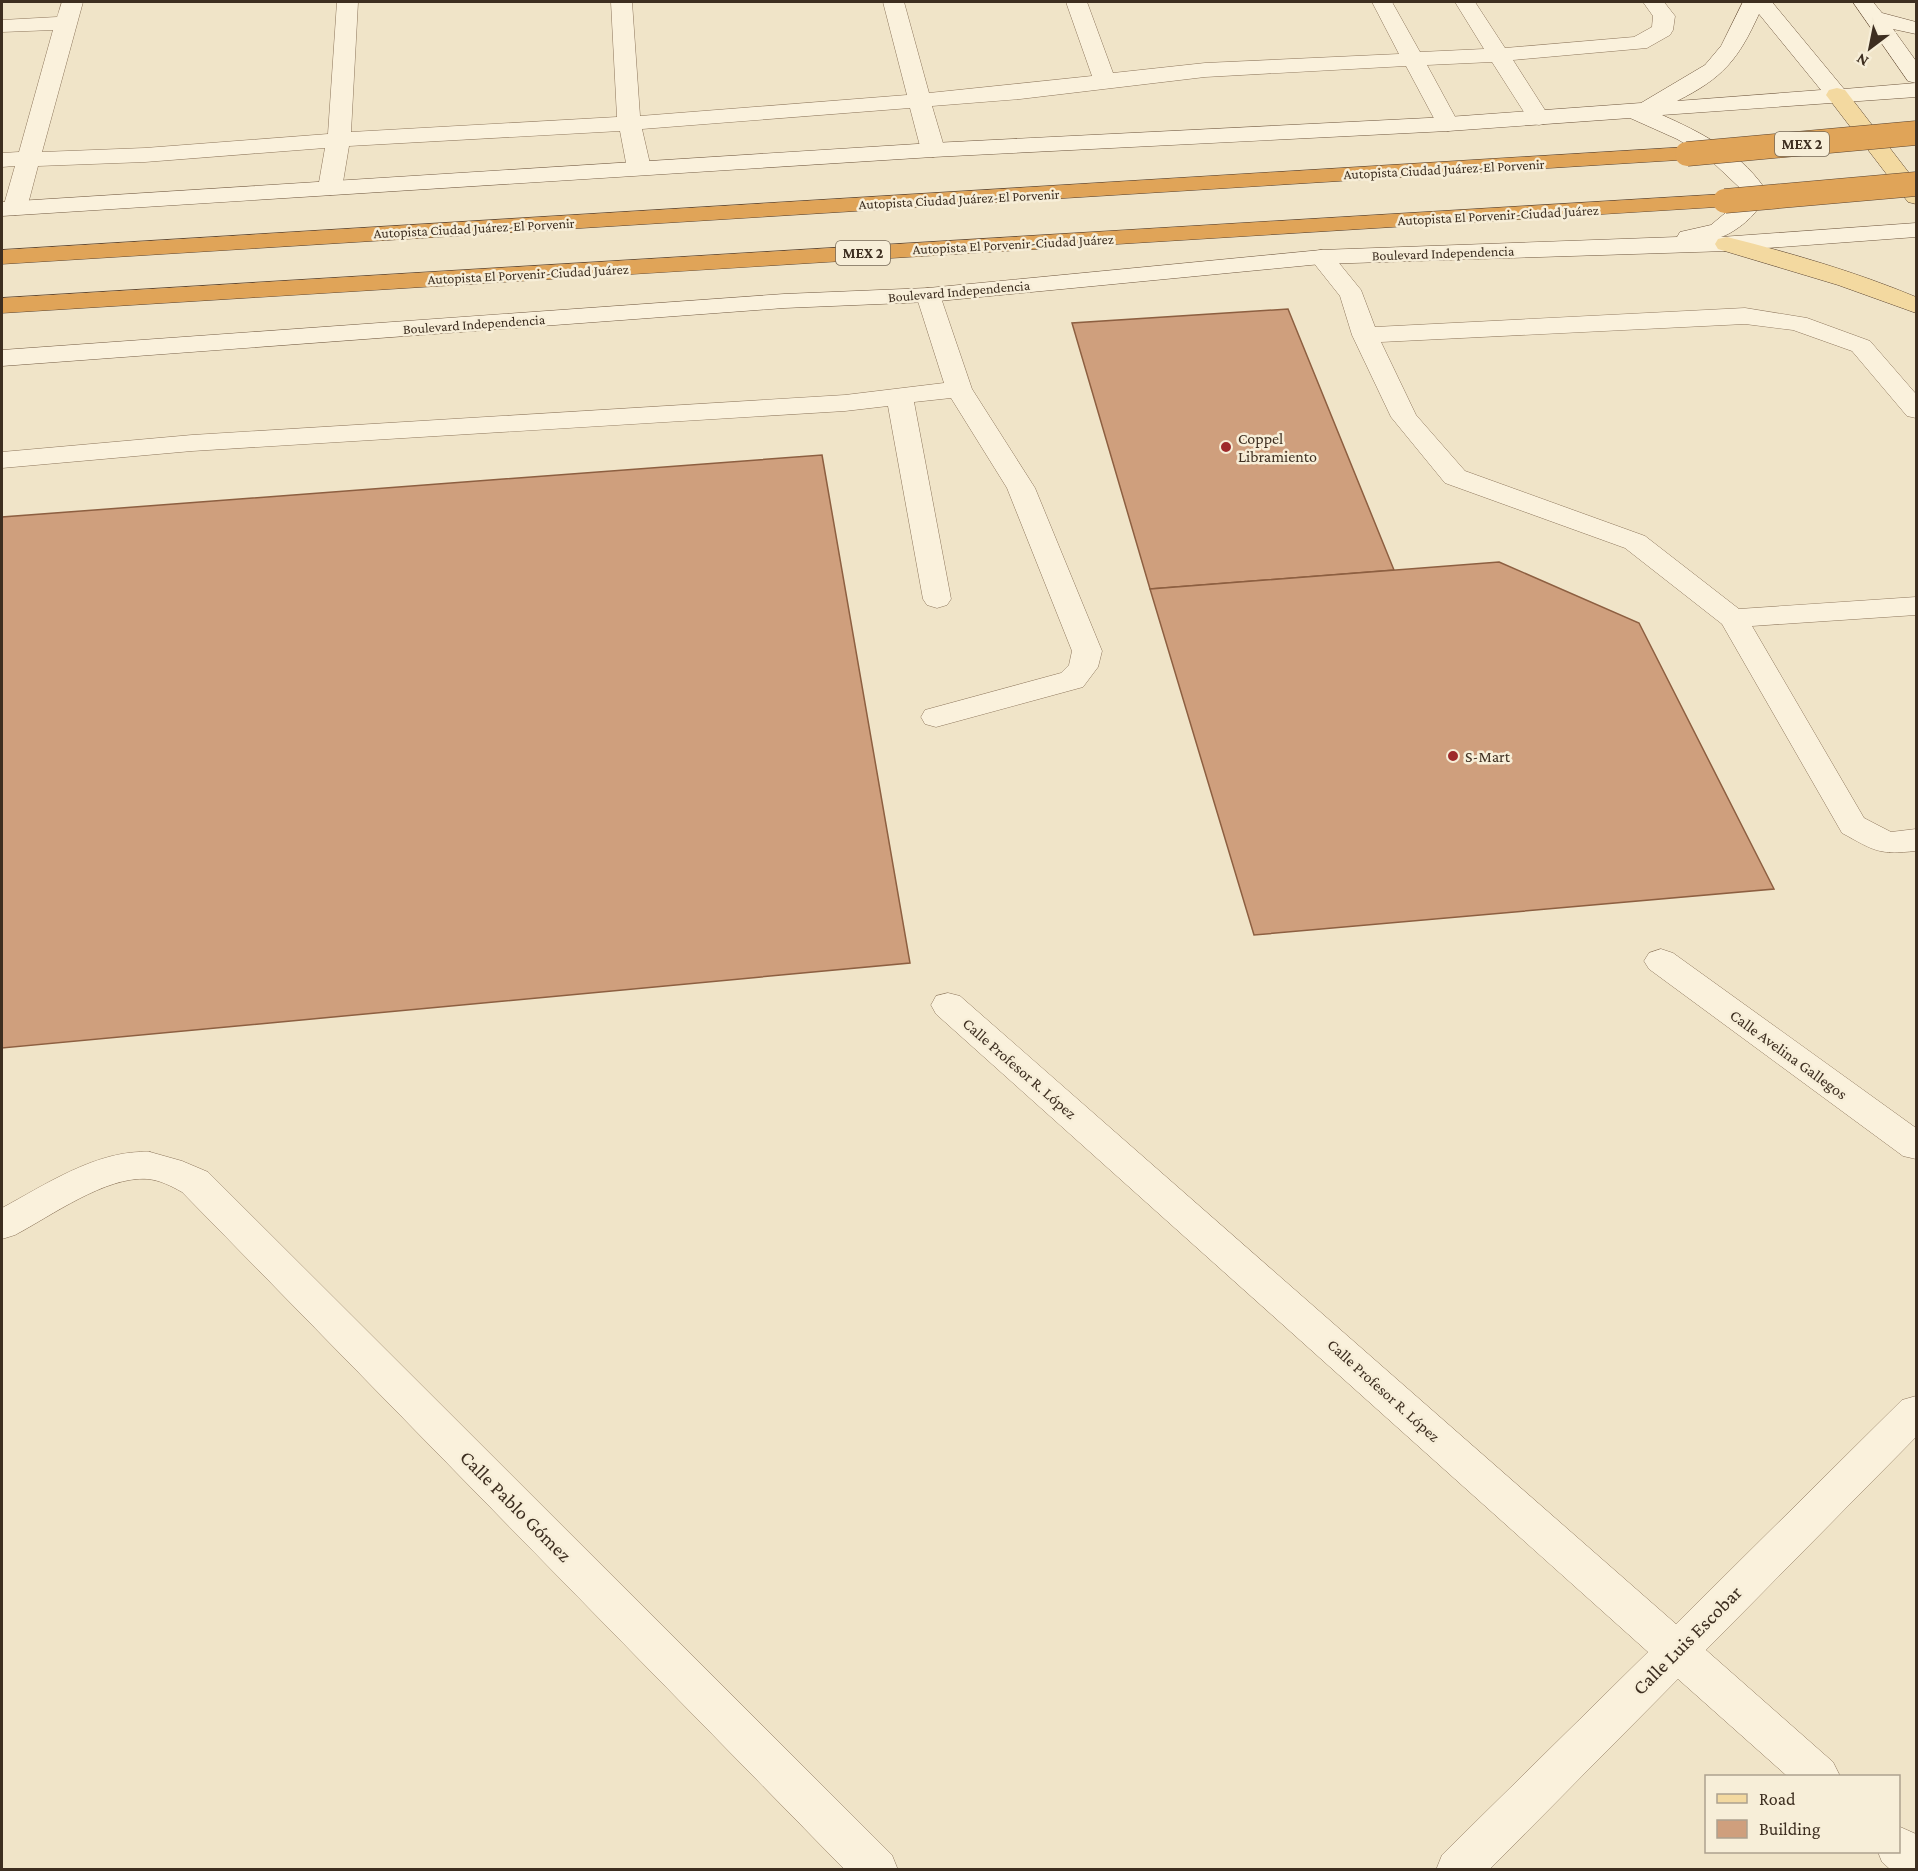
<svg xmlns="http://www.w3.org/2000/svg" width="1918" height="1871" viewBox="0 0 1918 1871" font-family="'Crimson Pro',serif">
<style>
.building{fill:#cf9f7d;stroke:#8d5f41;stroke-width:1.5}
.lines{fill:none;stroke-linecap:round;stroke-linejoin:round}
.lane-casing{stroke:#8d765c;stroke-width:1}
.street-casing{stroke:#8d765c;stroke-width:1}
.secondary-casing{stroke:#6f573f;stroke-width:1}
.primary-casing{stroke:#5b4430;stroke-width:1}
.highway-casing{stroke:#5b4430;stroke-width:1}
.lane{fill:#faf1dc;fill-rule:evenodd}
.street{fill:#faf1dc;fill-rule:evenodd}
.secondary{fill:#faf1dc;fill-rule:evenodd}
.primary{fill:#f3d9a0;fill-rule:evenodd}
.highway{fill:#e0a458;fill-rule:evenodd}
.highway-bridge-casing{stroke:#5b4430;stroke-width:25;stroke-linecap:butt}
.highway-bridge{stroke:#e0a458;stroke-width:24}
.poi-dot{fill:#9e2a2b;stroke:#f7eed8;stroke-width:2}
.labels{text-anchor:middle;stroke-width:5;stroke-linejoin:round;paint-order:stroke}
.far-street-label{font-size:14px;fill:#3d2e20;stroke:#f7eed8}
.shield{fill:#f7eed8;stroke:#756857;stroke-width:1.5}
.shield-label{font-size:15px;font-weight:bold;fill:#3d2e20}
.poi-label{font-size:16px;fill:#3d2e20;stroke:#f7eed8;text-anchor:start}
.street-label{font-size:16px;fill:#3d2e20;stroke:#f7eed8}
.near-street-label{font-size:20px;fill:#3d2e20;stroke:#f7eed8}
</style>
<rect width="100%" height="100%" fill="#f0e4c8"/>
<g class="building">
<polygon points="1288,309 1394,570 1150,589 1072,323"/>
<polygon points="822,455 910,963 2,1048 2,517"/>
<polygon points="1499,562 1639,623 1774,889 1254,935 1150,589"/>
</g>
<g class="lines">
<g class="lane-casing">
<g id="lane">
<polygon points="62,2 83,2 42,152 145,148 328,134 337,2 358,2 351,132 617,117 611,2 632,2 640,116 907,95 883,2 904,2 929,93 1092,76 1066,2 1087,2 1113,73 1205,63 1399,54 1372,2 1392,2 1420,52 1484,49 1455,2 1475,2 1505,48 1634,37 1652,27 1653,16 1643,2 1664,2 1675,16 1673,30 1670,35 1647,48 1513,60 1550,118 1547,123 1539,125 1531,123 1492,62 1427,65 1459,124 1456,129 1448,131 1440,129 1437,124 1406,66 1205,77 1020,99 932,106 945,150 941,155 933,157 925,155 921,150 910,108 642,129 651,168 647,173 639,175 631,173 627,168 620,131 349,146 342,188 338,193 330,195 322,193 318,188 325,148 145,162 38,166 27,208 23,213 15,215 7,213 3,208 15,166 2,167 2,153 19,152 53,30 2,32 2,20 57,17"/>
<path d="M1321 250 1330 252 1361 290 1375 327 1745 308 1807 318 1870 341 1916 394V418L1907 416 1852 351 1793 330 1745 324 1381 342 1416 415 1465 471 1645 536 1739 609 1916 597V615L1752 626 1864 818 1891 832 1916 829V851C1878 855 1875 851 1842 833L1722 624 1625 548 1445 483 1391 417 1352 335 1340 296 1309 257 1312 252Z"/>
<polygon points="928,288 937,290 940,295 972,389 1035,488 1102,651 1098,667 1083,687 936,727 925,724 921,717 925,710 1061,673 1069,665 1072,651 1007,488 951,398 914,402 951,599 947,605 937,608 927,605 923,599 888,406 845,411 192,451 2,468 2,452 192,435 845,395 944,383 916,295 919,290"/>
</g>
</g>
<g class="street-casing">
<g id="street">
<polygon points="1661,949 1673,953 1916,1128 1916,1159 1903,1156 1649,969 1644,961 1649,953"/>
<polygon points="948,993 960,996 1676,1624 1902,1400 1916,1396 1916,1437 1706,1650 1833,1762 1840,1776 1787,1776 1678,1679 1489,1870 1436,1870 1442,1855 1648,1652 936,1014 931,1005 936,996"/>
<path d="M150 1152 182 1161 208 1172 892 1855 898 1870H845L182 1192C171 1186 160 1180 147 1179 106 1176 51 1216 15 1235L2 1239V1208C45 1185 98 1149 150 1152Z"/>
<polygon points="1898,1826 1916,1834 1916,1870 1891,1870 1882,1862 1878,1852 1898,1852"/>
</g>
</g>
<g class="secondary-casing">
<g id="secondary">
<path d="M1743 2H1772L1844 89 1916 83V97L1662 115C1700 132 1738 151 1763 186 1762 192 1761 200 1759 206 1755 217 1732 234 1721 237L1916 223V237L1727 251 1321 264 928 302 784 308 2 366V350L784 294 928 288 1321 250 1677 237 1680 232 1711 225 1736 204 1739 187 1706 156 1677 139 1630 118 1448 131 933 157 2 216V202L933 143 1448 117 1641 103 1705 65 1721 46ZM1759 14 1821 90 1677 101C1723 78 1738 60 1759 14Z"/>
<polygon points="1853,2 1873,2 1882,13 1916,22 1916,34 1893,29 1916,61 1916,83 1908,81"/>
</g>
</g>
<g class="primary-casing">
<g id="primary">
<polygon points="1837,88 1845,90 1916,182 1916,204 1908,202 1826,95 1829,90"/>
<path d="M1727 237C1791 253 1856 272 1916 297V313L1838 285 1718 249 1715 244 1718 239Z"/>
</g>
</g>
<g class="highway-casing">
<g id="highway">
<polygon points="1687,147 1695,149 1699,154 1695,159 2,264 2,250"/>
<polygon points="1725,194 1733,196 1737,201 1733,206 2,313 2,298"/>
</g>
</g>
<use href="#lane" class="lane"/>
<use href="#street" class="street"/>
<use href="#secondary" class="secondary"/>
<use href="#primary" class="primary"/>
<use href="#highway" class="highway"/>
<g class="highway-bridge-casing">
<g id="highway-bridge">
<polyline points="1687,154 1916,133"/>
<polyline points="1725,201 1916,184"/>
</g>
</g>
<use href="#highway-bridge" class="highway-bridge"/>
</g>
<g class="poi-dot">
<circle cx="1226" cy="447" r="6"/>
<circle cx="1453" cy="756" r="6"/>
</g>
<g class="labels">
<g class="far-street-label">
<text transform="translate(1444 169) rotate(-3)" y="5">Autopista Ciudad Juárez-El Porvenir</text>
<text transform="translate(959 199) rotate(-3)" y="5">Autopista Ciudad Juárez-El Porvenir</text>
<text transform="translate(1498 215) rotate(-3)" y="5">Autopista El Porvenir-Ciudad Juárez</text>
<text transform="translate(474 228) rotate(-3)" y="5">Autopista Ciudad Juárez-El Porvenir</text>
<text transform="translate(1013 244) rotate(-3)" y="5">Autopista El Porvenir-Ciudad Juárez</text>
<text transform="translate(1443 253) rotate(-2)" y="5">Boulevard Independencia</text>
<text transform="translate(528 274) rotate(-3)" y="5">Autopista El Porvenir-Ciudad Juárez</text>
<text transform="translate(959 291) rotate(-5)" y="5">Boulevard Independencia</text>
<text transform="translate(474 324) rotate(-4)" y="5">Boulevard Independencia</text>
</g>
<g class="shield">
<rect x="1775" y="132" width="54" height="24" rx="4.5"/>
<rect x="836" y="241" width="54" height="24" rx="4.5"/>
</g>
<g class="shield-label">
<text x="1802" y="149">MEX 2</text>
<text x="863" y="258">MEX 2</text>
</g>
<g class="poi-label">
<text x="1238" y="444">Coppel<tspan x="1238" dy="18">Libramiento</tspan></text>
<text x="1465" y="762">S-Mart</text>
</g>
<g class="street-label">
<text transform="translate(1789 1054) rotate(36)" y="6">Calle Avelina Gallegos</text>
<text transform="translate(1020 1068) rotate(41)" y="6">Calle Profesor R. López</text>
<text transform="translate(1384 1390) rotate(42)" y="6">Calle Profesor R. López</text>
</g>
<g class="near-street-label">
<text transform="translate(516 1506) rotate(45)" y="7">Calle Pablo Gómez</text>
<text transform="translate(1687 1640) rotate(-45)" y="7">Calle Luis Escobar</text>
</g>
</g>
<rect width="1918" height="1871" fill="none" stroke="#3d2e20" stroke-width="6"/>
<rect x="1705" y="1775" width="195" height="78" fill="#f7eed8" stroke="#ada18e" stroke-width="1.5"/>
<rect x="1717" y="1794" width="30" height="9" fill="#f3d9a0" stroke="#ada18e" stroke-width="1.5"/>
<text x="1759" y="1805" font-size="18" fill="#3d2e20">Road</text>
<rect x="1717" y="1820" width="30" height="18" fill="#cf9f7d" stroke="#ada18e" stroke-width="1.5"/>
<text x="1759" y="1835" font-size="18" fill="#3d2e20">Building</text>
<g transform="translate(1870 48) rotate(212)" stroke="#f7eed8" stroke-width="4.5" paint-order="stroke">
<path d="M0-4.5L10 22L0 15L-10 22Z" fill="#3d2e20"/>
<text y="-9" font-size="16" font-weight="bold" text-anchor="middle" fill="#3d2e20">N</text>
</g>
</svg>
